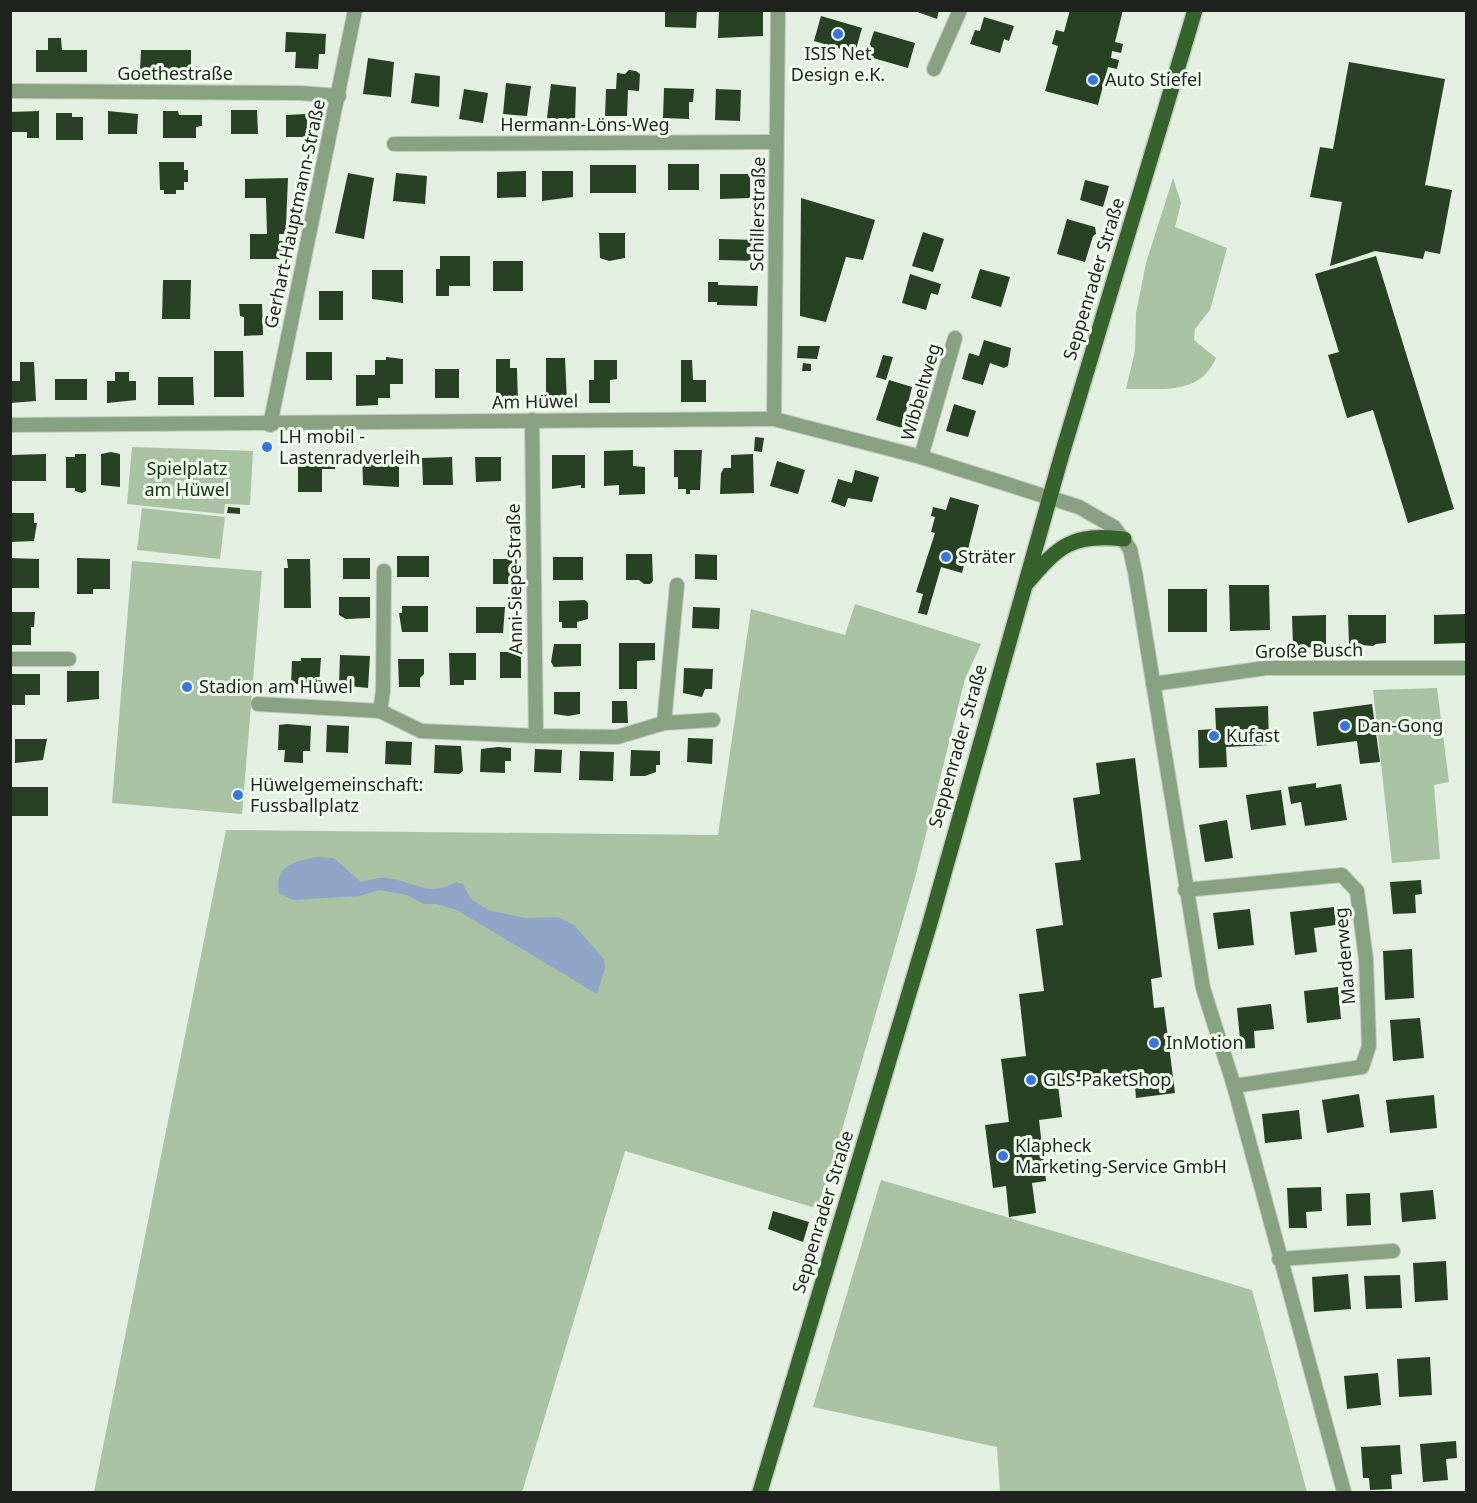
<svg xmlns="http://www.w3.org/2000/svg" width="1477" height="1503" viewBox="0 0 1477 1503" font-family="'Noto Sans',sans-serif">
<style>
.green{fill:#a9c2a3}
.water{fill:#90a4c8}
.building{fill:#284023}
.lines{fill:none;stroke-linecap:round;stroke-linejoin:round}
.minor-casing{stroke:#c0cabd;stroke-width:16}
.primary-casing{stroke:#c0cabd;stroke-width:18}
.minor{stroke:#88a182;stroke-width:14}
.primary{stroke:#35632b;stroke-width:15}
.poi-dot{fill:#3875e3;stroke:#f0fced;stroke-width:2}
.labels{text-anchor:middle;stroke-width:6;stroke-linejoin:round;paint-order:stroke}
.poi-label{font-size:18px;fill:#1e231d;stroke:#f0fced;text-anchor:start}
.street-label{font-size:18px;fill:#1e231d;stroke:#f0fced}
.park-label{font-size:18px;fill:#103706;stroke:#f0fced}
</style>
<rect width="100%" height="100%" fill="#e3efe0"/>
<g class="green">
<path d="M1173 178 1181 203 1175 227 1227 248 1210 310 1195 329 1194 340 1216 358C1200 396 1161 388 1126 389L1135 351 1136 313 1146 263Z"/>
<polygon points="132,447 253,451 250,505 225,504 224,514 127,504"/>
<polygon points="142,508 225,517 220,559 137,550"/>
<polygon points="132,561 262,571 242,814 112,803"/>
<polygon points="855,604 981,644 965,679 915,878 819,1209 625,1151 522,1492 94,1492 226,830 718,835 751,609 845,635"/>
<polygon points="1437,688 1449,782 1434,785 1440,859 1392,863 1373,690"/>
<polygon points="881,1180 1252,1290 1307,1492 1000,1492 997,1447 813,1407"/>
</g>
<path class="water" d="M316 857 334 858 361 882C368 881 377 877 384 878 412 879 427 899 456 882L463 884 471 899 488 910 525 918 558 917 574 925 604 959 605 968 597 994 457 910 437 904H424L407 895 379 890 360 896 293 900 279 893C274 866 293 862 316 857Z"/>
<g class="building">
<polygon points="665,10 697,10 696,28 665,27"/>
<polygon points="719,10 763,10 763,36 718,38"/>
<polygon points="912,10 939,10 937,19"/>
<polygon points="1070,10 1123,10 1115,42 1123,44 1121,53 1112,51 1111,58 1119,60 1117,69 1108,67 1098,105 1045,91 1058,46 1052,44 1056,30 1064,32"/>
<polygon points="821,16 862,28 855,53 814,41"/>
<polygon points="984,17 1014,26 1009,41 1004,39 1000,53 970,44 975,30 980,31"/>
<polygon points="874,31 915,43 908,68 866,56"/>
<polygon points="286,32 326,34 325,54 319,54 318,69 295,68 296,52 285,52"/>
<polygon points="48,38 61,38 62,50 87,50 87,72 36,72 36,50 48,50"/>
<polygon points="141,50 191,50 191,71 140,71"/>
<polygon points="368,58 394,62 391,97 363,94"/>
<polygon points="1349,62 1445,79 1425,185 1452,190 1440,254 1425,251 1423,259 1375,251 1330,266 1342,202 1310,197 1320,147 1333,149"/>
<polygon points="629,70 636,71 640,74 639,91 628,90 627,116 605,116 606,89 616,89 617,73 625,74"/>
<polygon points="415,73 440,76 439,107 411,103"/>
<polygon points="506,83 531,86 527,116 503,114"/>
<polygon points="551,84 576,87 575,122 547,118"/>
<polygon points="664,88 694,89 693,102 689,102 689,119 663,118"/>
<polygon points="464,89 488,93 483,123 459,119"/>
<polygon points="716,89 741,90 740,121 715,120"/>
<polygon points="231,110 257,110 258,134 231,134"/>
<polygon points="39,111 39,138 27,138 27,132 10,132 10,112"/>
<polygon points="108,111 138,114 137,134 108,134"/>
<polygon points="163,111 178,111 179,115 202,115 202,126 196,127 196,138 163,138"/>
<polygon points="56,113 72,113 72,117 83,117 83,140 56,140"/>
<polygon points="307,114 307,137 286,137 286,115"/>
<polygon points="159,162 184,162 184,170 188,170 188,182 184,182 184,190 176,190 176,194 164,194 164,190 160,190"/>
<rect x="668" y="164" width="31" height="26"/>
<rect x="590" y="165" width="46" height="28"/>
<polygon points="526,171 526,197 497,198 497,172"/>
<polygon points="542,171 573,171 573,197 542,201"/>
<polygon points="348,173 374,178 364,239 335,233"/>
<polygon points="396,173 427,176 425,204 393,201"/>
<polygon points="720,174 750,174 750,198 720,199"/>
<polygon points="288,178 286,225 289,225 289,234 279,234 279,241 284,241 284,253 279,253 279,259 250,259 250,234 267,234 266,198 245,198 245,179"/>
<polygon points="1085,180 1109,186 1103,207 1080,200"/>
<polygon points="801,198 875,220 863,260 846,257 826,322 800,316"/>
<polygon points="1067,219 1095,227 1096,234 1093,236 1085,262 1057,254"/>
<polygon points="923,232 944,239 933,272 912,266"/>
<polygon points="599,233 625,233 625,258 609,261 600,258"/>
<polygon points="719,239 759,240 758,261 719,260"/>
<polygon points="440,256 470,256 470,286 449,286 449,296 436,296 436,269 440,269"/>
<polygon points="1376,256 1454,509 1408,523 1373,410 1347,418 1328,355 1339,352 1315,274"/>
<rect x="493" y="261" width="30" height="30"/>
<polygon points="980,269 1010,277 1001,307 971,298"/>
<polygon points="372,270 403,270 403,303 372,299"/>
<polygon points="910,274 941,284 938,295 931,293 926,310 902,303"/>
<polygon points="163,280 191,280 190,319 162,319"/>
<polygon points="708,282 718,282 718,285 758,286 757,306 717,305 717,302 708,302"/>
<rect x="319" y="291" width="24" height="29"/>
<polygon points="239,304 262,304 263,335 244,336 244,317 240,316"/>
<polygon points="984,340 1011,348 1008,366 1004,368 990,363 983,385 962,379 969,353 979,356"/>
<polygon points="798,346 820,346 817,359 797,358"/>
<polygon points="214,351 243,351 244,397 214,397"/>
<rect x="306" y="352" width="26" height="28"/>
<polygon points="883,355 893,357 886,380 876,377"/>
<polygon points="386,357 403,359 403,384 390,384 390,398 378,398 378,405 356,406 356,375 375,375 375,360 386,360"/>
<polygon points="546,358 565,358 567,403 546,404"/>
<polygon points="496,359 510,359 510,368 517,368 518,404 496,404"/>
<polygon points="594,360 617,360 617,379 610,380 610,403 589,403 589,380 594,380"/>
<polygon points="681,360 692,360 693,380 706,380 706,402 681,402"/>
<polygon points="20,362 34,362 36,401 10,403 10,381 20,381"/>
<polygon points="803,363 811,364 811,371 802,371"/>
<rect x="435" y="369" width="24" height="29"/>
<polygon points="115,372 129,372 129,381 136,381 136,400 107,403 107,381 115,381"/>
<polygon points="158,377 193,377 194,405 158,405"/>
<rect x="55" y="379" width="32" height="21"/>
<polygon points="889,380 912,387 902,428 876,420"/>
<polygon points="954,404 976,411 968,437 946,431"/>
<polygon points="755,437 764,438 762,452 754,451"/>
<polygon points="633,450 633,466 645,467 645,494 619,495 619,485 604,486 604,451"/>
<polygon points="674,450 702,450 700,490 690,490 690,494 686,494 686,489 678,489 678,477 674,477"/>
<polygon points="111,452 120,454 120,487 101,485 101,454"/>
<polygon points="298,453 335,453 335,469 322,469 322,492 298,492"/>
<polygon points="362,453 399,453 399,487 363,485"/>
<polygon points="46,454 46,481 12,481 11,455"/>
<polygon points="75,454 86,454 86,491 82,493 75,491 75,488 66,488 66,457 75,457"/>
<polygon points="753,454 754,493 720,494 721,473 724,468 731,468 731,455"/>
<polygon points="552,455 585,455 585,488 581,488 581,485 552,489"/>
<polygon points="452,457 453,485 423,485 422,458"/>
<polygon points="475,457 501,457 501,481 476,482"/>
<polygon points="777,461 805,470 798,494 770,486"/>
<polygon points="855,470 879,477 872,502 848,498 845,507 831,502 838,479 852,483"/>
<polygon points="950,497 979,505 962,573 941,567 927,615 918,613 923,594 916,592 935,533 931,532 935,517 931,516 933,507 946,510"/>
<polygon points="228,507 240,508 240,514 227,513"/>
<polygon points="10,513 34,513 34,523 37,523 34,541 10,542"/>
<polygon points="626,554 652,554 653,581 650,584 644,584 639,580 626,580"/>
<polygon points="695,554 717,555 717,580 695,579"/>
<rect x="397" y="556" width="32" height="21"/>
<rect x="553" y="557" width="30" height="23"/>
<polygon points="10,558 39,559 39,588 10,588"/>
<polygon points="77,558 110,559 110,589 93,589 93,594 77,594"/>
<rect x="343" y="558" width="27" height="21"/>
<polygon points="287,559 310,559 311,608 284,608 284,568 288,568"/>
<rect x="493" y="559" width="26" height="25"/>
<polygon points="1229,585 1269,585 1270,630 1230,631"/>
<rect x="1168" y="589" width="39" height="43"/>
<polygon points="339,597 370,597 370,618 346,619 339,615"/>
<polygon points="585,600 588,603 588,619 577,622 577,628 562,628 562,622 559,622 559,601"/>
<polygon points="402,606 428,606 428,632 402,632 399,613 402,613"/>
<polygon points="476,607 505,607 503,633 476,633"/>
<polygon points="693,607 720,608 719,629 692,628"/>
<polygon points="10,612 35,612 34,627 31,627 31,645 10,645"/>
<polygon points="1466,614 1466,643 1434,644 1434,615"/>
<polygon points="1326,615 1326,644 1318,645 1315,648 1293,645 1292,616"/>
<polygon points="1348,615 1386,615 1386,643 1376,644 1373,646 1349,644"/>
<polygon points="619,643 655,643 655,660 637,661 637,689 619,689"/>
<polygon points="554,644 581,644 581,666 554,667 551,662"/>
<rect x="500" y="652" width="21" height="26"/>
<polygon points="449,653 476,653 476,680 464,680 464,685 450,685"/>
<polygon points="340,655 370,656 368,688 339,685"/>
<polygon points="301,658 321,658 319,685 291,684 292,661 301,661"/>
<polygon points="398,659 424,659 424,674 420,678 420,687 399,687"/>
<polygon points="684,668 713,669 712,689 705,689 702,697 683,693"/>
<polygon points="67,671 99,671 99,699 67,702"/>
<polygon points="10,674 40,674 40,695 25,695 25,705 10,705"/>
<polygon points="554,692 580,692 580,714 568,716 554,714"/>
<polygon points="612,701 627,701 628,723 612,723"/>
<polygon points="1372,704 1380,762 1360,764 1357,741 1317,746 1313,712"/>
<polygon points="1268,706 1269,745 1226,747 1227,767 1199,768 1198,730 1216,729 1215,708"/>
<polygon points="287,724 311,726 310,751 303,751 303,763 284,762 285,750 278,750 279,725"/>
<polygon points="327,725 349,726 348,753 326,752"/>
<polygon points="688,738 713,739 712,764 687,762"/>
<polygon points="15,739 47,739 43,760 15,763"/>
<polygon points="386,741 412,742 411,765 385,764"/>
<polygon points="435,745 461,746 463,771 459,774 434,773"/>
<polygon points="498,747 511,748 511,761 505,761 505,773 480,772 481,749"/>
<polygon points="535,749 562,750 561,773 534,772"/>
<polygon points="631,750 660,751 660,765 656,765 656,772 645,776 630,776"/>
<polygon points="580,751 614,752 613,781 579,780"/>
<polygon points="1135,758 1162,977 1151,979 1154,1008 1164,1007 1175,1093 1136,1098 1134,1075 1058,1085 1062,1117 1039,1120 1046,1181 1032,1183 1036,1213 1009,1217 1006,1186 993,1188 985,1125 1009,1122 1001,1059 1026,1056 1019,994 1044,991 1036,929 1063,925 1055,863 1081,860 1073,798 1100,794 1096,763"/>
<polygon points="1316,783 1316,788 1341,784 1347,820 1305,826 1301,802 1291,804 1288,787"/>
<rect x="12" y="787" width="36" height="29"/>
<polygon points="1281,790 1286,825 1251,830 1246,795"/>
<polygon points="1227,820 1233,858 1205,862 1199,825"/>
<polygon points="1421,880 1422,894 1415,895 1416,913 1393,914 1390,882"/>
<polygon points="1334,907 1336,925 1314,928 1317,952 1295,955 1290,912"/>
<polygon points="1250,909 1254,945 1218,949 1213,913"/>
<polygon points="1412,949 1414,998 1385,1000 1383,951"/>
<polygon points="1338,987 1341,1019 1307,1023 1304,991"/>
<polygon points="1271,1004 1274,1029 1254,1031 1255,1048 1241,1049 1237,1008"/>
<polygon points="1420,1018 1424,1058 1393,1061 1390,1020"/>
<polygon points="1359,1094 1364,1127 1327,1133 1322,1100"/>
<polygon points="1434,1095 1437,1128 1390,1133 1386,1100"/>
<polygon points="1299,1110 1302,1139 1265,1143 1262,1114"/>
<polygon points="1321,1187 1322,1211 1306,1212 1307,1228 1289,1228 1287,1188"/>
<polygon points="1433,1190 1436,1219 1402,1222 1400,1193"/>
<polygon points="1370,1193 1371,1225 1347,1226 1346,1194"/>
<polygon points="773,1211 809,1222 803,1242 768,1229"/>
<polygon points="1446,1261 1448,1300 1415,1302 1413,1263"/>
<polygon points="1348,1274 1351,1309 1314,1312 1312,1277"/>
<polygon points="1400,1275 1402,1308 1366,1309 1364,1276"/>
<polygon points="1430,1357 1432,1395 1399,1397 1397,1359"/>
<polygon points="1378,1373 1381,1405 1347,1409 1344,1376"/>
<polygon points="1456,1441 1457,1458 1446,1459 1448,1480 1423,1482 1420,1444"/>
<polygon points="1400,1445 1402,1474 1391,1475 1392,1489 1370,1490 1369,1478 1363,1478 1361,1447"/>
</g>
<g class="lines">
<g class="minor-casing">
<g id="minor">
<polyline points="934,69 960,10"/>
<polyline points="10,91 301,93 339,96"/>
<polyline points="394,144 776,142"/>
<polyline points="774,419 778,10"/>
<polyline points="532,420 536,736"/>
<polyline points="10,425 774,419 921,457 1079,507 1114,527 1130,549 1135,572 1203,988 1234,1086 1344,1492"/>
<polyline points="270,425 355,10"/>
<polyline points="921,457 955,338"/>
<polyline points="10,659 69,659"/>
<polyline points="1153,684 1266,668 1466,668"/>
<polyline points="258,704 380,711 421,731 536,736 617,737 664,723 713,720"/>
<polyline points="380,711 383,691 384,571"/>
<polyline points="664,723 677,585"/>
<polyline points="1185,890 1342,875 1357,891 1366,959 1369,1046 1362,1067 1234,1086"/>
<polyline points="1279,1259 1393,1251"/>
</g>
</g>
<g class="primary-casing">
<g id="primary">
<path d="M1027 583C1059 545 1073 533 1124 539"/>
<polyline points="760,1492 930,923 1062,454 1195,10"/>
</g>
</g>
<use href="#minor" class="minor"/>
<use href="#primary" class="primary"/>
</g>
<g class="poi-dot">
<circle cx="838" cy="34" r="6"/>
<circle cx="1093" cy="80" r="6"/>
<circle cx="267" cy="447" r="6"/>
<circle cx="946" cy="557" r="6"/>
<circle cx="187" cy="687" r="6"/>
<circle cx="1345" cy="726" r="6"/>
<circle cx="1214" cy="736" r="6"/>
<circle cx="238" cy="795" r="6"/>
<circle cx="1154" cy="1043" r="6"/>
<circle cx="1031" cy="1080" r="6"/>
<circle cx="1003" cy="1156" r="6"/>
</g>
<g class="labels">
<g class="poi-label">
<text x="838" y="60" text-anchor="middle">ISIS Net<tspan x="838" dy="21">Design e.K.</tspan></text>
<text x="1105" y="86">Auto Stiefel</text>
<text x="279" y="443">LH mobil -<tspan x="279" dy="21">Lastenradverleih</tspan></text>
<text x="958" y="563">Sträter</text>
<text x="199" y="693">Stadion am Hüwel</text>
<text x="1357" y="732">Dan-Gong</text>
<text x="1226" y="742">Kufast</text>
<text x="250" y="791">Hüwelgemeinschaft:<tspan x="250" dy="21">Fussballplatz</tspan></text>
<text x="1166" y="1049">InMotion</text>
<text x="1043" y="1086">GLS-PaketShop</text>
<text x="1015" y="1152">Klapheck<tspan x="1015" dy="21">Marketing-Service GmbH</tspan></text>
</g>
<g class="street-label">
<text x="175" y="80">Goethestraße</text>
<text x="585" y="131">Hermann-Löns-Weg</text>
<text transform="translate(295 214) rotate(-78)" y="6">Gerhart-Hauptmann-Straße</text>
<text transform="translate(758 214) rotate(-89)" y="6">Schillerstraße</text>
<text transform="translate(1094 279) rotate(-73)" y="6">Seppenrader Straße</text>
<text transform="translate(921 392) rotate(-74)" y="6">Wibbeltweg</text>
<text transform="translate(535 402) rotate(-1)" y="6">Am Hüwel</text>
<text transform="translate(515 579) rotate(-91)" y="6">Anni-Siepe-Straße</text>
<text transform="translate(1309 651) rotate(-1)" y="6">Große Busch</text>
<text transform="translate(958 746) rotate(-74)" y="6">Seppenrader Straße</text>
<text transform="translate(1345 956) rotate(-95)" y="6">Marderweg</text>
<text transform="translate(823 1212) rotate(-73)" y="6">Seppenrader Straße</text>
</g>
<g class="park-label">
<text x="187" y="475">Spielplatz<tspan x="187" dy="21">am Hüwel</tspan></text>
</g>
</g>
<rect width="1477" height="1503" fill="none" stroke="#1e231d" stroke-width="24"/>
</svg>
